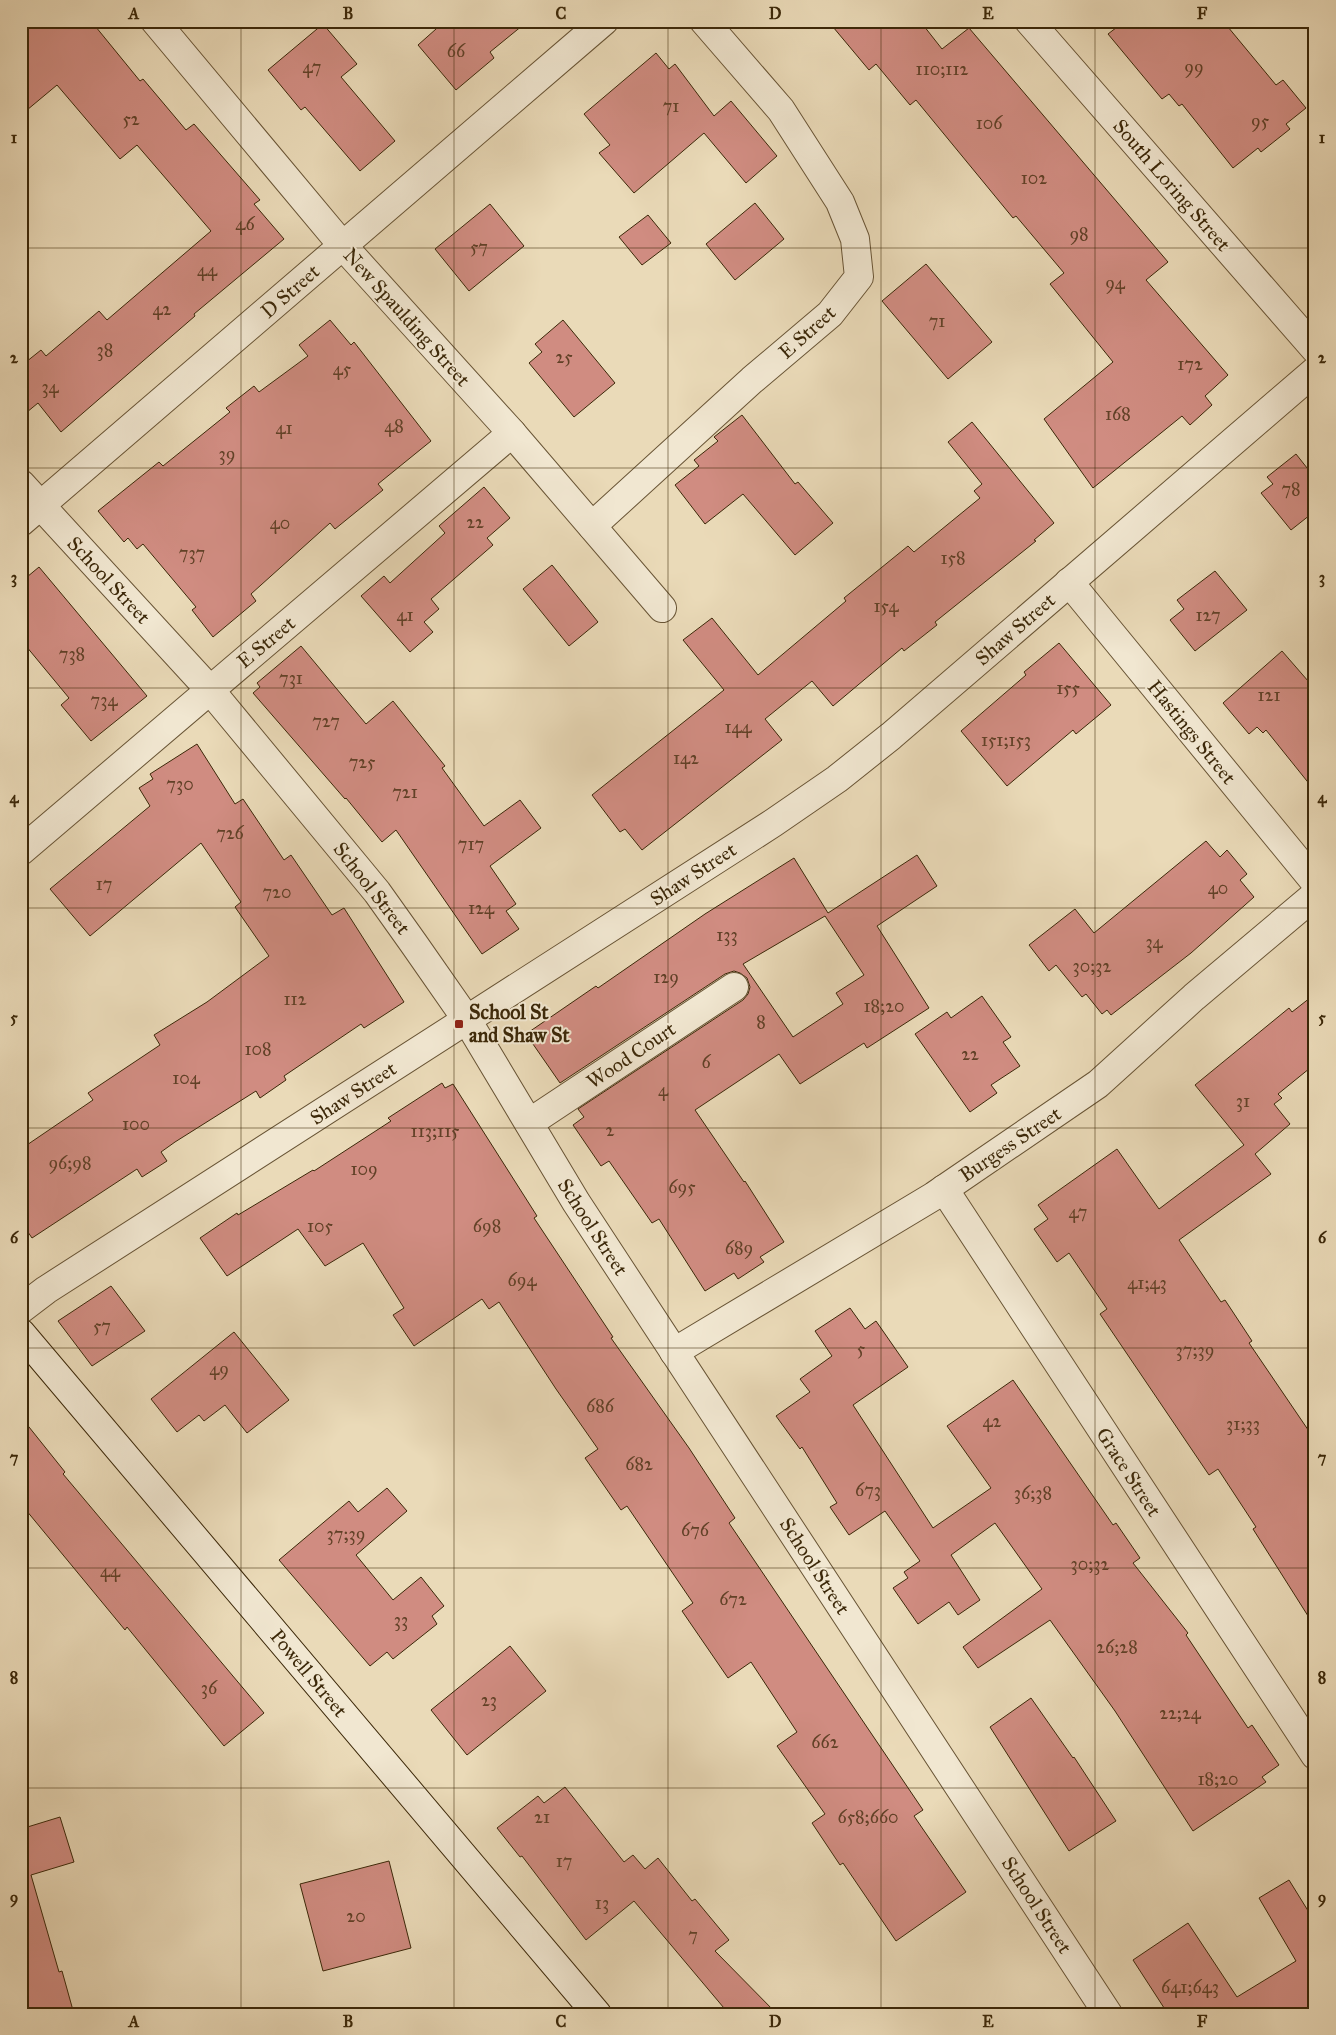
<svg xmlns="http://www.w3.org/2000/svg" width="1336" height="2035" viewBox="0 0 1336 2035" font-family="'IM FELL Great Primer',serif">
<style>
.building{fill:#d08c81;stroke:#3c2809;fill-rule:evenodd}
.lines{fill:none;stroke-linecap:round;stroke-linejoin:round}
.street-casing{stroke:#685435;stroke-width:30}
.secondary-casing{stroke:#3c2809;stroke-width:30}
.street{stroke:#f1e7d1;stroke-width:28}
.secondary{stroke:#f1e7d1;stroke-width:28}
.grid{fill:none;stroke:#3c2809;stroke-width:1;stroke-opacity:0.55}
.poi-dot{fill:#8f2418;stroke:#f1e7d1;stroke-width:2}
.labels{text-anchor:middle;stroke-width:4;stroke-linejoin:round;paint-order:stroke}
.number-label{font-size:18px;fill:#614127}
.street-label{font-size:20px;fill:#3c2809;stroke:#f1e7d1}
.poi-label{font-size:20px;font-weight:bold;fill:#3c2809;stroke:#f1e7d1;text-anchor:start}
.neatline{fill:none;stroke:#3c2809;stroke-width:2}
.grid-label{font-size:16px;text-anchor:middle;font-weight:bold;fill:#3c2809}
</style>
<rect width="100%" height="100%" fill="#eadab8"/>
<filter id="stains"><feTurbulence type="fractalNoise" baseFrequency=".004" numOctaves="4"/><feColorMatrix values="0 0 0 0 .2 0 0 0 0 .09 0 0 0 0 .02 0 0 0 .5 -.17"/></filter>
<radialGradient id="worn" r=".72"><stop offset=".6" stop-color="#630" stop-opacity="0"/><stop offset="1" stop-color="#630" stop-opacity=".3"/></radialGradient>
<g class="building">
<polygon points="21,21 91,21 140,81 143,79 186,130 194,124 260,200 254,204 284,239 194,314 195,316 61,432 38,403 21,417 21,366 41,350 46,356 99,311 107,320 211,231 137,145 120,159 57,85 21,115"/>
<polygon points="445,21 528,21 490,52 494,58 456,90 418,45"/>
<polygon points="828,21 920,21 942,49 969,28 1168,262 1146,280 1228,375 1205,396 1212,405 1190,425 1182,416 1093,488 1044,419 1113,362 1050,284 1064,273 1016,216 1013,218 916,100 910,105 876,64 869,70"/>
<polygon points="1125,21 1223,21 1276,85 1283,80 1306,108 1286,124 1290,129 1261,152 1258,148 1233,168 1182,104 1179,106 1169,94 1162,99 1108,34"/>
<polygon points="323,24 357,64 341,77 395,141 360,171 305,107 301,110 268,70"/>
<polygon points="656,53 669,69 675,64 714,116 731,101 777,156 746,183 704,133 634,193 599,153 610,145 584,114"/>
<polygon points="755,203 784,239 735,280 706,244"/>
<polygon points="490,204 524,246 469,291 435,249"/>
<polygon points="648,215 671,243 642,265 619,237"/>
<polygon points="926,264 992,342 948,379 882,301"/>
<polygon points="330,320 351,345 354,342 431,441 378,484 383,490 335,529 330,523 251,594 256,601 213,637 192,610 196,607 143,544 137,549 128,538 124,542 98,511 159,462 163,466 230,412 226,408 254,386 259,392 308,356 299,345"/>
<polygon points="563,320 615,383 574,417 529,363 542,352 535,344"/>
<polygon points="742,415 795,484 798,482 833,523 795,555 743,494 705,524 675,485 699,466 694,460 718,441 714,437"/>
<polygon points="972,422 1054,523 1034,540 1036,541 935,622 937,625 904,651 902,648 833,706 812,681 765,719 782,740 642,850 625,829 620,832 592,795 724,690 683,640 712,618 758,675 846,601 844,598 908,546 914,552 980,498 974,491 982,484 948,442"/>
<polygon points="1296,454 1315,478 1315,511 1291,530 1261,493 1273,484 1267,477"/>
<polygon points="484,487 510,518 487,538 493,545 431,599 439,609 424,622 433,632 410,652 361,596 384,576 390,583 445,533 439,526"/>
<polygon points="552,565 598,622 569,646 523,589"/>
<polygon points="39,567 147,696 91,741 61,705 69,698 21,640 21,582"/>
<polygon points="1215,571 1247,610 1195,651 1170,620 1184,609 1177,600"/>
<polygon points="1059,643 1111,705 1076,734 1073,730 1007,786 961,731 1026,675 1024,672"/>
<polygon points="301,646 366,724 393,701 445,766 442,768 484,826 520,800 541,828 490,866 516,904 506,911 519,929 482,954 396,830 382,842 346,798 345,799 253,693 260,687 257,683"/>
<polygon points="1282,651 1315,689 1315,791 1266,730 1263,733 1257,727 1249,734 1223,703"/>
<polygon points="197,744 235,804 243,799 284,860 291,855 332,915 344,908 404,1002 364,1028 361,1024 284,1076 286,1080 260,1098 256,1091 175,1142 161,1152 167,1161 142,1177 137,1169 32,1238 21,1222 21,1149 93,1100 88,1093 160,1045 154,1035 207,1002 269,956 235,907 241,902 201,843 90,936 50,889 150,806 139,788 153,779 150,774"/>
<polygon points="1206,841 1220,857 1227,850 1247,874 1240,880 1254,897 1191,953 1111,1015 1107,1010 1102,1014 1086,994 1082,997 1056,965 1049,971 1029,945 1075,909 1094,933"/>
<path d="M917 855 937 886 877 926 929 1008 867 1048 864 1043 800 1084 779 1054 695 1110 744 1182 745 1181 784 1242 760 1257 764 1262 738 1279 734 1273 705 1291 659 1219 652 1223 609 1161 601 1166 573 1125 584 1117 578 1109 743 1000 748 994 750 987 747 978 740 973 734 971 725 974 560 1083 526 1034 596 986 598 988 705 914 794 858 828 913ZM825 916 864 975 836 993 843 1004 793 1037 743 964Z"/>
<polygon points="1315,994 1315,1064 1278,1094 1282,1098 1274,1104 1290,1124 1255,1154 1271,1174 1179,1240 1221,1302 1225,1300 1252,1341 1249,1343 1315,1440 1315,1627 1253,1529 1256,1527 1218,1469 1209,1475 1100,1314 1107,1309 1069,1253 1057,1262 1034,1229 1048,1219 1038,1205 1117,1149 1159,1209 1244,1145 1195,1085 1289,1008 1292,1012"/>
<polygon points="982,996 1011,1037 1003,1042 1020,1066 991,1085 997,1093 970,1112 915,1034 947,1012 951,1018"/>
<polygon points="442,1083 445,1088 453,1084 537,1216 534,1218 613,1337 611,1338 689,1448 735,1518 729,1523 923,1810 914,1816 966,1892 896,1941 843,1863 840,1865 812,1823 825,1814 777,1746 797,1732 751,1662 728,1678 682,1611 693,1603 627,1506 621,1510 585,1458 598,1449 556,1389 499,1302 489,1309 482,1299 414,1346 393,1315 404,1308 363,1243 325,1266 298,1229 227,1276 200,1238 237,1213 238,1215 313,1170 314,1171 391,1121 388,1118"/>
<polygon points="111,1286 145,1331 92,1366 58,1321"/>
<polygon points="850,1308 865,1329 876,1321 908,1367 853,1405 933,1528 991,1488 947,1426 1013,1380 1113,1525 1116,1523 1140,1558 1133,1563 1188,1633 1186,1635 1248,1728 1252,1725 1279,1765 1262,1777 1266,1782 1193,1831 1115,1711 1050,1620 978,1668 963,1647 1042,1589 995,1523 951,1555 980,1600 958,1615 949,1602 918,1624 893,1588 908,1578 904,1572 920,1561 885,1511 849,1535 830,1507 837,1503 802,1447 800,1449 776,1416 810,1392 800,1379 832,1356 815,1331"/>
<polygon points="234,1332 289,1400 247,1433 225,1405 204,1421 199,1415 177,1432 151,1399"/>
<polygon points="21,1417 65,1472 63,1474 264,1713 224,1746 127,1627 125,1630 21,1504"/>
<polygon points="387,1488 407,1511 356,1555 393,1600 421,1577 444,1606 432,1616 437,1624 393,1659 387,1652 370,1666 279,1560 349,1501 358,1512"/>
<polygon points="510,1646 546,1691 467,1755 431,1710"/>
<polygon points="1031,1698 1073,1758 1074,1757 1116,1821 1069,1851 990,1727"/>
<polygon points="565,1787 624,1862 633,1855 645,1869 658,1858 692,1901 695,1899 729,1940 715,1951 777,2014 729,2014 634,1901 586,1940 522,1856 520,1857 497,1828 538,1796 544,1803"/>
<polygon points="60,1817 74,1862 31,1875 59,1972 62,1971 74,2014 21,2014 21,1829"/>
<polygon points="389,1861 411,1948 323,1971 300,1884"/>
<polygon points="1289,1880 1315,1922 1315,2014 1168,2014 1133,1960 1188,1923 1237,1997 1296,1961 1259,1898"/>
</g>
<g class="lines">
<g class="street-casing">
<g id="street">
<polyline points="155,21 343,246 512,433 662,608"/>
<polyline points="1029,21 1315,349"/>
<polyline points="21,484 210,690 377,892 414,944 467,1020 576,1202 1108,2014"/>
<polyline points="21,522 604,21"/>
<polyline points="592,526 752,380 830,314 859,277 855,239 840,202 781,110 704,21"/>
<polyline points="1069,582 1315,882"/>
<polyline points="21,851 512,433"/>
<polyline points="529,1123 734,987"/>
<polyline points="944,1189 1315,1755"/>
<polyline points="21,1309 46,1290 773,823 837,779 891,736 1315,371"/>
<polyline points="674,1352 934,1196 1098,1084 1194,997 1315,895"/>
</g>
</g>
<g class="secondary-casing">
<polyline id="secondary" points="21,1333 597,2014"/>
</g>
<use href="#street" class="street"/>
<use href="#secondary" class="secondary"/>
</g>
<path class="grid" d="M241 21V2014M454 21V2014M668 21V2014M881 21V2014M1095 21V2014M21 248H1315M21 468H1315M21 688H1315M21 908H1315M21 1128H1315M21 1348H1315M21 1568H1315M21 1788H1315"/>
<rect class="poi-dot" x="454" y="1019" width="10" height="10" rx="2.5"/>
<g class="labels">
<g class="number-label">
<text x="456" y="57">66</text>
<text x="312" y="73">47</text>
<text x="1194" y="73">99</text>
<text x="942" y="75">110;112</text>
<text x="671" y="112">71</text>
<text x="131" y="125">52</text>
<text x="1260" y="127">95</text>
<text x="989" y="129">106</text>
<text x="1034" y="184">102</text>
<text x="245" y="230">46</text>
<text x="1079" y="240">98</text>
<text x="479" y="253">57</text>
<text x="207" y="276">44</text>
<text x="1115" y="289">94</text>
<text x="162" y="315">42</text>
<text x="937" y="327">71</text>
<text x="105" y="356">38</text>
<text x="564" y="363">25</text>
<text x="1190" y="370">172</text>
<text x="342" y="375">45</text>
<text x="50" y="393">34</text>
<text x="1118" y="420">168</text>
<text x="394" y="432">48</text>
<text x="284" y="434">41</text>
<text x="227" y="460">39</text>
<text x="1291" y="495">78</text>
<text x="475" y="528">22</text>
<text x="280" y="529">40</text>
<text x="192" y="559">737</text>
<text x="953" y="564">158</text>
<text x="886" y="612">154</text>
<text x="405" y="621">41</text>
<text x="1208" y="621">127</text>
<text x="72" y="660">738</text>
<text x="291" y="684">731</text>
<text x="1068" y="694">155</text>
<text x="1269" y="701">121</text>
<text x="104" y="706">734</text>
<text x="326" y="727">727</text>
<text x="738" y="733">144</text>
<text x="1006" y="746">151;153</text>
<text x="686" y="764">142</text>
<text x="362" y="768">725</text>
<text x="180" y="790">730</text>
<text x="405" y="798">721</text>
<text x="230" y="839">726</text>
<text x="471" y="850">717</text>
<text x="104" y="890">17</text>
<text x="1218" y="894">40</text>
<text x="277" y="898">720</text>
<text x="481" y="914">124</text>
<text x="727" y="941">133</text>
<text x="1154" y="948">34</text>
<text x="1092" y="972">30;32</text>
<text x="666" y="983">129</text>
<text x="295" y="1005">112</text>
<text x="884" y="1012">18;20</text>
<text x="761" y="1028">8</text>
<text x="258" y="1055">108</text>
<text x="970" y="1060">22</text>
<text x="706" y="1068">6</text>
<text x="186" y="1084">104</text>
<text x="663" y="1096">4</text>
<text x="1243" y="1107">31</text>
<text x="136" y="1130">100</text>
<text x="610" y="1136">2</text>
<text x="435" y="1137">113;115</text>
<text x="70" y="1169">96;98</text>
<text x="364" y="1175">109</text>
<text x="682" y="1193">695</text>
<text x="1078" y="1218">47</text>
<text x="320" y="1232">105</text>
<text x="487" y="1232">698</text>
<text x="739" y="1254">689</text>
<text x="522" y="1286">694</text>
<text x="1147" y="1289">41;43</text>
<text x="102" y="1332">57</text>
<text x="861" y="1355">5</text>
<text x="1195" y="1356">37;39</text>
<text x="219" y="1375">49</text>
<text x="600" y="1412">686</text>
<text x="992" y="1427">42</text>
<text x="1243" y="1430">31;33</text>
<text x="639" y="1470">682</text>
<text x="868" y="1496">673</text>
<text x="1033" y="1499">36;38</text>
<text x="695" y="1536">676</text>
<text x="346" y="1540">37;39</text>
<text x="1090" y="1570">30;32</text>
<text x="110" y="1577">44</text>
<text x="733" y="1605">672</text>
<text x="401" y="1626">33</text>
<text x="1117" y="1653">26;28</text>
<text x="209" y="1694">36</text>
<text x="489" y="1706">23</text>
<text x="1180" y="1719">22;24</text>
<text x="825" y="1748">662</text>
<text x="1218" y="1785">18;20</text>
<text x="542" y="1823">21</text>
<text x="868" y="1823">658;660</text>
<text x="564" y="1867">17</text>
<text x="602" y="1909">13</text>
<text x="356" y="1922">20</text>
<text x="693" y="1941">7</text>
<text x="1190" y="1993">641;643</text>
</g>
<g class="street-label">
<text transform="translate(1172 185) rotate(49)" y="7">South Loring Street</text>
<text transform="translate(290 291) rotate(-41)" y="7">D Street</text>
<text transform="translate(407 317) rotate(48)" y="7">New Spaulding Street</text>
<text transform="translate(807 332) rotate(-42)" y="7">E Street</text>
<text transform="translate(109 580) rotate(47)" y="7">School Street</text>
<text transform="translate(1015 629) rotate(-41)" y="7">Shaw Street</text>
<text transform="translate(266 642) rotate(-40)" y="7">E Street</text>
<text transform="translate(1192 732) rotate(51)" y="7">Hastings Street</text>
<text transform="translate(693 874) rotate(-33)" y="7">Shaw Street</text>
<text transform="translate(372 888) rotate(52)" y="7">School Street</text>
<text transform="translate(631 1055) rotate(-34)" y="7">Wood Court</text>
<text transform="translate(353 1093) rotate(-33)" y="7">Shaw Street</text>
<text transform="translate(1010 1144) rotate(-34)" y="7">Burgess Street</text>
<text transform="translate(593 1227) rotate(57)" y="7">School Street</text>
<text transform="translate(1129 1472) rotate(57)" y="7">Grace Street</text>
<text transform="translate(815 1566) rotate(57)" y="7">School Street</text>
<text transform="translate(309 1673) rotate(50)" y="7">Powell Street</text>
<text transform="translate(1037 1905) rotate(57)" y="7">School Street</text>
</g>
<g class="poi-label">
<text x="469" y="1019">School St<tspan x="469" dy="23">and Shaw St</tspan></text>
</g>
</g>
<rect width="1336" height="2035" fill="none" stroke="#eadab8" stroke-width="55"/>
<rect x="28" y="28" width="1280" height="1980" class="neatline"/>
<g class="grid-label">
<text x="134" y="19">A</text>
<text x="348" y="19">B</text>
<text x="561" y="19">C</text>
<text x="775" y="19">D</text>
<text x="988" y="19">E</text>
<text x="1202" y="19">F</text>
<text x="14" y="143">1</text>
<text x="1322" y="143">1</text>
<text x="14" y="363">2</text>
<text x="1322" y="363">2</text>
<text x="14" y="583">3</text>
<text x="1322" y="583">3</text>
<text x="14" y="803">4</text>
<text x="1322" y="803">4</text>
<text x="14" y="1023">5</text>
<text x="1322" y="1023">5</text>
<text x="14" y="1243">6</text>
<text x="1322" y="1243">6</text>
<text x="14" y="1463">7</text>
<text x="1322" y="1463">7</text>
<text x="14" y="1683">8</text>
<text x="1322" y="1683">8</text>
<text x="14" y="1903">9</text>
<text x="1322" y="1903">9</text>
<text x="134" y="2027">A</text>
<text x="348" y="2027">B</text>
<text x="561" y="2027">C</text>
<text x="775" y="2027">D</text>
<text x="988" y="2027">E</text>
<text x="1202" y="2027">F</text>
</g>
<rect width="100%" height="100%" filter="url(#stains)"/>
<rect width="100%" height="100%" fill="url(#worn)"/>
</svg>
